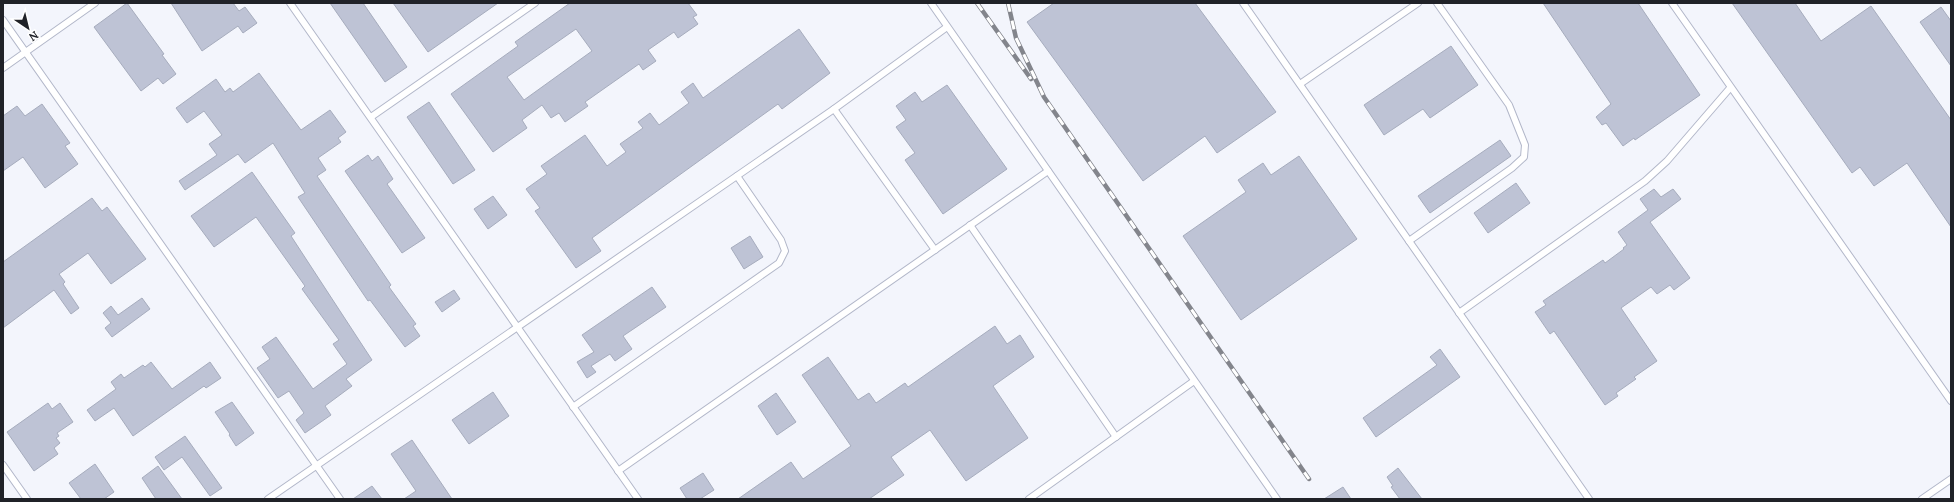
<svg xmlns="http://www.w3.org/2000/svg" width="1954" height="502" viewBox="0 0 1954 502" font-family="Lora,serif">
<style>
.building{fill:#bec3d5;stroke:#a6acbd;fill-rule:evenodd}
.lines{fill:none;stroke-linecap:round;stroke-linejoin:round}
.lane-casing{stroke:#b2b7c9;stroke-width:8}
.lane{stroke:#fff;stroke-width:6}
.rail-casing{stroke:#83858c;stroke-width:4.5}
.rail{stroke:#fff;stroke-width:3;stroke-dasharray:9;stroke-linecap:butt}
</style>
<rect width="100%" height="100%" fill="#f3f5fc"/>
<g class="building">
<polygon points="127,3 164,54 162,55 176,74 163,84 158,78 141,91 94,27"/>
<polygon points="171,3 233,3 239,11 245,7 257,23 243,33 238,26 202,51"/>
<polygon points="330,3 363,3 407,67 385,82"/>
<polygon points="393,3 498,3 428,52"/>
<path d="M570 3H688L697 15 693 17 698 24 678 38 674 32 648 50 656 61 643 70 639 64 585 102 588 106 565 122 559 113 551 118 542 105 522 120 527 128 493 152 451 94 518 46 515 42ZM576 29 592 51 524 100 507 77Z"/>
<polygon points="1054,3 1195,3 1276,112 1217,153 1205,136 1143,181 1027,22"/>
<polygon points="1543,3 1638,3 1700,95 1635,140 1634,138 1623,146 1606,123 1602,125 1596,117 1611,104"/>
<polygon points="1732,3 1795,3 1821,41 1871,6 1951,120 1951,227 1907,163 1874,186 1860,167 1852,173"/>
<polygon points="1941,7 1951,21 1951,66 1920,22"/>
<polygon points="799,29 830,73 782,109 778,104 592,238 601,251 576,268 535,211 540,208 526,189 547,174 541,166 585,135 607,166 626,152 620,144 643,128 638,122 650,113 659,125 689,103 681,92 693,83 703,98"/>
<polygon points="1451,46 1478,85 1430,118 1423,109 1384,135 1364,105"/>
<polygon points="259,73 301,130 330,110 346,132 338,138 341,142 318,158 326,170 317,176 391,285 389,287 416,324 413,326 420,336 405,347 370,300 368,301 298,197 305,193 273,143 245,163 238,154 185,190 179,181 217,155 209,144 222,135 204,111 187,123 176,108 216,79 225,92 230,88 233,92"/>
<polygon points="947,85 1007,169 943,214 905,160 915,153 896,127 906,120 896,106 915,92 922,102"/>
<polygon points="429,102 475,170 453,184 407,117"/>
<polygon points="42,104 70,143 65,146 78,164 45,188 23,157 3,171 3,116 17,106 25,116"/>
<polygon points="1500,140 1511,156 1430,213 1418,196"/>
<polygon points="368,155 372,161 378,156 393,179 387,184 425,238 402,253 345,171"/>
<polygon points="1299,156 1357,239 1241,320 1183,236 1246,192 1238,180 1263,163 1271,175"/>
<polygon points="252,172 295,233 291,236 372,360 346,379 352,386 325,406 331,415 305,433 296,420 304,413 289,391 278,398 257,368 270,359 262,347 276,337 313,389 347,364 333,344 339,340 302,289 305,286 256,217 214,247 191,216"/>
<polygon points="1516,183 1530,203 1488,233 1474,213"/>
<polygon points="1654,189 1661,197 1673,189 1681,199 1650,222 1690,278 1674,290 1670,285 1657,294 1651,287 1621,308 1657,361 1634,377 1636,379 1616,393 1618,396 1605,405 1554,331 1550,334 1535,312 1546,305 1543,301 1603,260 1605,263 1624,249 1623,248 1627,245 1618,232 1648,210 1640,199"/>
<polygon points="493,196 507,215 488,229 474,209"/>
<polygon points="92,198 102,211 107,207 146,259 111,284 88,253 59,274 65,282 63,284 79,308 71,314 54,290 3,328 3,262"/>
<polygon points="750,236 763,257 744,269 731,248"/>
<polygon points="652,287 666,307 623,336 632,349 615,361 610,354 591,366 596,372 587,378 577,362 594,352 582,335"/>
<polygon points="454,290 460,299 442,312 435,302"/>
<polygon points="142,298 150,309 112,337 105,328 111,323 103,313 111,306 118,315"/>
<polygon points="995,326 1007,344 1020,335 1034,357 993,386 1028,438 966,481 930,430 891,457 904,475 869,499 738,499 791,462 803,479 851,446 802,375 828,357 858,400 869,393 876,403 905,383 908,387"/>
<polygon points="1440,349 1460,377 1376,437 1363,418 1437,365 1430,357"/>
<polygon points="151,362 172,389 210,362 221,378 206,388 204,386 133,436 114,408 95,421 87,410 116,389 111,382 121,374 124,378 143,365 145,367"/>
<polygon points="493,392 509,416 469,444 452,420"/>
<polygon points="776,393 796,422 777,435 758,406"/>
<polygon points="232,402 254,433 236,446 229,435 230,434 215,412"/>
<polygon points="48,403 52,409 60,403 73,422 57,433 59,436 56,438 60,443 54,448 58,454 34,471 7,432"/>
<polygon points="185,436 222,488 210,496 182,457 164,470 155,457"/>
<polygon points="412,440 452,499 404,499 416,491 391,454"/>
<polygon points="95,464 114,492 104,499 81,499 69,483"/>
<polygon points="158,466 182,499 156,499 142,478"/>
<polygon points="1398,468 1422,499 1400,499 1391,487 1393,486 1387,477"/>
<polygon points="703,473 714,490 700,499 687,499 680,488"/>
<polygon points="372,486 382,499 353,499"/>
<polygon points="1343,487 1351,499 1324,499"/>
</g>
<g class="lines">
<g class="lane-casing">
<g id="lane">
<polyline points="290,3 638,499"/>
<polyline points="931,3 1277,499"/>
<polyline points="1243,3 1589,499"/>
<polyline points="1672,3 1951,401"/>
<polyline points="3,20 340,499"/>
<polyline points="3,68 95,3"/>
<polyline points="1300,84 1418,3"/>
<polyline points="834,109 935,250"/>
<polyline points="371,117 535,3"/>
<polyline points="970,225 1116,437"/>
<polyline points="1409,241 1512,168 1524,157 1525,145 1509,105 1437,3"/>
<polyline points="1459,313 1645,181 1667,161 1730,88"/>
<polyline points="573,407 779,263 785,251 781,240 737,176"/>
<polyline points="3,465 27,499"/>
<polyline points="618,471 1048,171"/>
<polyline points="268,499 834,109 947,27"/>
<polyline points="1029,499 1194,381"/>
<polyline points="1922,499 1951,479"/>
</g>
</g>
<use href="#lane" class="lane"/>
<g class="rail-casing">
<g id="rail">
<polyline points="977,3 1031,79"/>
<polyline points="1008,3 1016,38 1044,97 1309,479"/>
</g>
</g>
<use href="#rail" class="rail"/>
</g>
<rect width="1954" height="502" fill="none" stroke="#202228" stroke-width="8"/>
<g transform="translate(28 28) rotate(145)" stroke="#ffffff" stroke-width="3" paint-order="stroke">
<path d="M0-3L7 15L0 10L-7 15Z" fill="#202228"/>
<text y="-6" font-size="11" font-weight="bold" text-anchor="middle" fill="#202228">N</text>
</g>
</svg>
